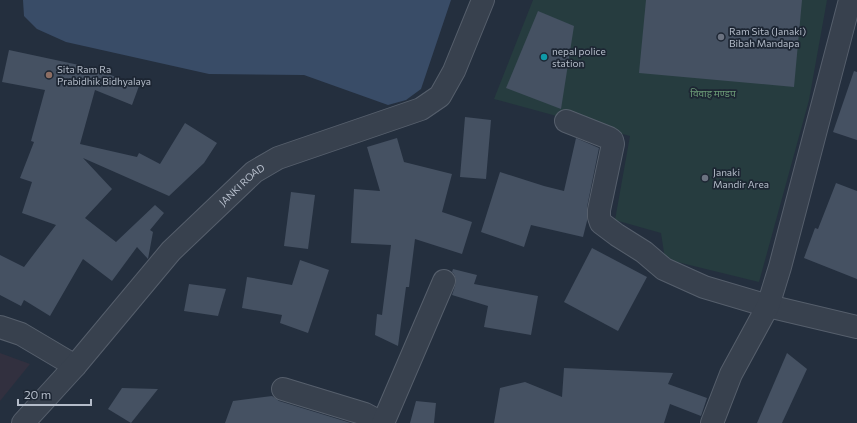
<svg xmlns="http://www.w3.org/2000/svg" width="857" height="423" viewBox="0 0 857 423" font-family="Commissioner,'Noto Sans Devanagari',sans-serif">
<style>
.medical{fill:#32303f}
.green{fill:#263c3f}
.water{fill:#394c67}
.building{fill:#455162}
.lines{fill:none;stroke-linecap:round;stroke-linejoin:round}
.minor-casing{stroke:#565f6c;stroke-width:24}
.tertiary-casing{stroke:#565f6c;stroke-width:24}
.minor{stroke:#38414e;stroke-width:22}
.tertiary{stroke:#38414e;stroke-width:22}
.worship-dot{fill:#6b7280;stroke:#1d2633;stroke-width:1.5}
.culture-dot{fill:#0f9aa8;stroke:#1d2633;stroke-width:1.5}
.education-dot{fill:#8d6e63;stroke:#1d2633;stroke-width:1.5}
.labels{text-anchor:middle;stroke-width:3.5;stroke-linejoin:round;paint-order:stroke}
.poi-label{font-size:10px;fill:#b4bcc9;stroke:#1d2633;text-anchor:start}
.park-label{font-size:10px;fill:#6b9a76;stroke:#1d2633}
.street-label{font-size:10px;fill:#b4bcc9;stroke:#1d2633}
</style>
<rect width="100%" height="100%" fill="#242f3e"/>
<polygon class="medical" points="0,353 30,364 0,401"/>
<polygon class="green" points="533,0 827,0 809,100 759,282 665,259 661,233 615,220 630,136 494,99"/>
<polygon class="water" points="23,0 451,0 421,89 406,100 388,105 304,75 209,74 66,42 37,29 24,16"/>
<g class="building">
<polygon points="646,0 802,0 794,87 639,73"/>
<polygon points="538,11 574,26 561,109 506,88"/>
<polygon points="9,50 93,68 139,86 132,105 95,90 80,144 137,157 139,153 160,164 185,123 217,143 204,163 169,196 83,158 112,189 85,218 116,242 155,205 164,213 150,230 153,232 148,259 137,247 112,281 83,259 50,316 24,300 21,306 0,295 0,255 24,267 56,225 22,213 32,182 20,178 34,142 31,141 45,90 2,82"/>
<polygon points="854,71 857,72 857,140 833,132"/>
<polygon points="465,117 491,120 486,179 460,177"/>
<polygon points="397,138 404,162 452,174 442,212 472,222 462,254 415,239 409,287 406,287 398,346 375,335 377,314 382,315 391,245 351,243 354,189 380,191 367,147"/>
<polygon points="576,138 599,148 587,207 587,221 583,237 531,225 524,247 481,232 500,172 544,186 564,191"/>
<polygon points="836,183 857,191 857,279 804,258 815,228 818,229"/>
<polygon points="291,192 315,195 308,249 284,246"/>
<polygon points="592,248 647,277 618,331 564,302"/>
<polygon points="300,260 329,270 308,333 280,323 282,315 242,308 247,277 292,285"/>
<polygon points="453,269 477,275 474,284 538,296 531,335 484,327 488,306 452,295 455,286 456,280 454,274 452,272"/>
<polygon points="189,284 226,289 218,316 184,311"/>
<polygon points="787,353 807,369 782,423 757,423"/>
<polygon points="564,368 673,373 668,384 707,398 701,416 670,404 664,423 494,423 500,388 525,382 562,397"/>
<polygon points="122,388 158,389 131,423 108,409"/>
<polygon points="272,396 279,401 351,423 225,423 233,401"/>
<polygon points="416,401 436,403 434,423 410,423"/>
</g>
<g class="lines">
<g class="minor-casing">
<g id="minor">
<polyline points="566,121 609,138 612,140 613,144 599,210 599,217 601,223 617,235 644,252 664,269 704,287 768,306 857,327"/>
<polyline points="0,327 21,334 75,366"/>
<polyline points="283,389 365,414 382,423"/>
<polyline points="383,423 444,281"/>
<polyline points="712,423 731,374 768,306 780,267 850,0"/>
</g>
</g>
<g class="tertiary-casing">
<g id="tertiary">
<path id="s1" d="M23 423 75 366 171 251 254 172 278 158 421 109 440 96 454 71 483 0"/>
</g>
</g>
<use href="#minor" class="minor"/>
<use href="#tertiary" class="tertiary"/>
</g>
<g class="worship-dot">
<circle cx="721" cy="37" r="4"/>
<circle cx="705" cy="178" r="4"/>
</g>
<circle class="culture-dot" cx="544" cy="57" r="4"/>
<circle class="education-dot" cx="49" cy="75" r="4"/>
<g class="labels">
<g class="poi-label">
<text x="729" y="35">Ram Sita (Janaki)<tspan x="729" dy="12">Bibah Mandapa</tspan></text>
<text x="552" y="55">nepal police<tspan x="552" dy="12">station</tspan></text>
<text x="57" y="73">Sita Ram Ra<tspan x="57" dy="12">Prabidhik Bidhyalaya</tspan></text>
<text x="713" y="176">Janaki<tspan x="713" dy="12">Mandir Area</tspan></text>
</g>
<g class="park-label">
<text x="713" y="97">विवाह मण्डप</text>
</g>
<g class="street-label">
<text dy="4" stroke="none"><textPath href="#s1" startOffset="324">JANKI ROAD</textPath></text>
</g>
</g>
<path d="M18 399v6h73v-6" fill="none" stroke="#b4bcc9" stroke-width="2"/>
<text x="24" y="399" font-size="12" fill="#b4bcc9" stroke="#1d2633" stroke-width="3" paint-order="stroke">20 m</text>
</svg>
